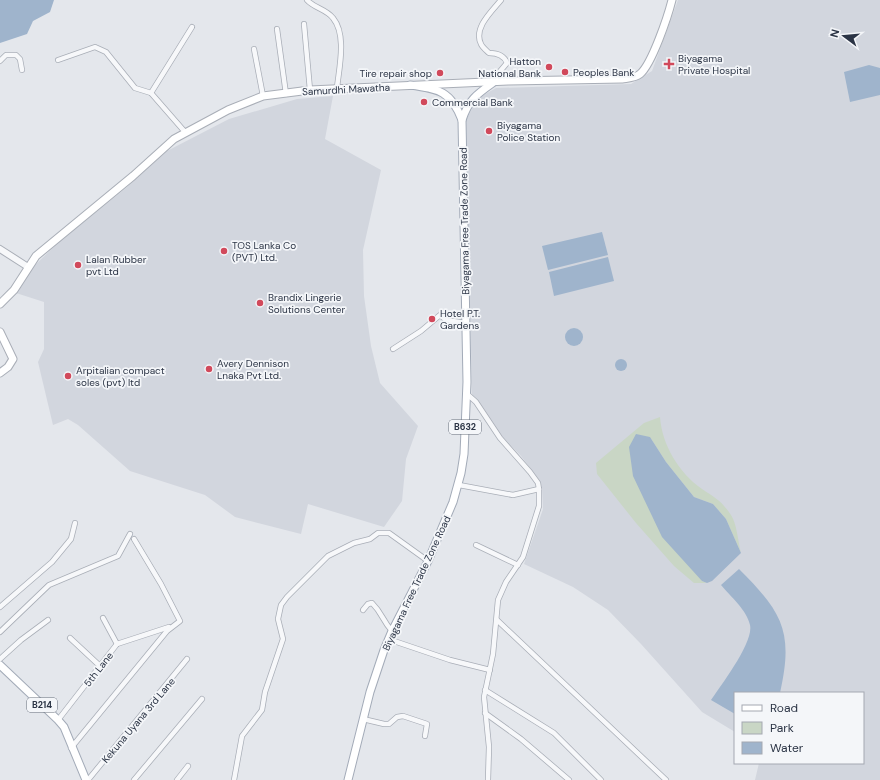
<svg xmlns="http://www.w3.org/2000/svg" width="880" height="780" viewBox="0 0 880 780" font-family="'DM Sans',sans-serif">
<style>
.built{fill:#d2d6de}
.green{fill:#c9d6c5}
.water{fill:#9fb4cc}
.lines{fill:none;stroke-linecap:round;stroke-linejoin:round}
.minor-casing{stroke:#a9aeb7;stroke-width:6}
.tertiary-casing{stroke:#a9aeb7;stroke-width:8}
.secondary-casing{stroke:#a9aeb7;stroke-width:9}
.primary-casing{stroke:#a3abb8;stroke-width:9}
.minor{stroke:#f7f8fa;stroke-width:4.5}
.tertiary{stroke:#f7f8fa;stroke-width:6}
.secondary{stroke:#fff;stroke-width:7}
.primary{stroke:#fff;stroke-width:7}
.poi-dot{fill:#d1495b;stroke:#f4f6f9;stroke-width:1.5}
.labels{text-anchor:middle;stroke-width:3.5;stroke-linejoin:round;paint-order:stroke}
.shield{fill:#f4f6f9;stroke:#676e7b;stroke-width:1}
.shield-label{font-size:9px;font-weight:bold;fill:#2b3445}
.poi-label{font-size:10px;fill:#2b3445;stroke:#f4f6f9;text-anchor:start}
.street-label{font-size:10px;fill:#2b3445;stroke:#f4f6f9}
</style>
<rect width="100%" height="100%" fill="#e4e7ec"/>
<g class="built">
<polygon points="678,0 880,0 880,780 755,780 759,763 863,763 863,693 735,693 735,732 702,712 641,644 608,610 573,587 524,564 543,509 542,488 540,481 521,456 498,432 472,394 466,120 473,107 482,96 496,88 631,84 652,71"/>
<polygon points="333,96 325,139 381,170 363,250 364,296 371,346 380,383 418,426 406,459 402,501 384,527 308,504 301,534 235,517 205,495 130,471 78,425 68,419 53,425 38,362 44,349 44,302 16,293 34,266 59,242 126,188 167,151 229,119 297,99"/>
</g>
<path class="green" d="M660 417C662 445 679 473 702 489 715 498 721 500 731 515 737 524 738 542 741 553L726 519 713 504 694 497 666 462 650 437 702 581 707 583H694L674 566 636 523 597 474 596 463 644 423Z"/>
<g class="water">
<polygon points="0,0 54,0 50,12 33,21 27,34 0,43"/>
<polygon points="869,65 880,68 880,95 850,102 844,72"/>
<polygon points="602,232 608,255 548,270 542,246"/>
<polygon points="608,257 614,281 554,296 549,272"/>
<circle cx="574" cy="337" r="9"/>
<circle cx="621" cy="365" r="6"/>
<polygon points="636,434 650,437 666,462 694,497 713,504 726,519 741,553 712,581 707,583 702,581 662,537 633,476 629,447"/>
<path d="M739 569C782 612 794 631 780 693H735V714L711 700C721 685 754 642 750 625 747 610 730 596 721 585Z"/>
</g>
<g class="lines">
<g class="minor-casing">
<g id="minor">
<path d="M307 0C314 8 326 9 333 18 347 35 339 68 337 88"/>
<polyline points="304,24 310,90"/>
<polyline points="277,29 286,94"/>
<polyline points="254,49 263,96"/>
<polyline points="58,60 95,47 106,52 135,88 151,93 185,132"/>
<polyline points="0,61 6,55 16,55 20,59 22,70"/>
<path d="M491 82 507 63C504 55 497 53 489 53 487 51 482 47 481 44 473 28 492 11 501 0"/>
<polyline points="151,93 192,27"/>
<polyline points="393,349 421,331 440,315 446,320 466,323"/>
<polyline points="466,393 476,402 500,438 530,472 538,483 539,489 539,506 523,557 506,582 498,600 493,654 484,697 489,747 488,780"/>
<polyline points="459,485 513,495 539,489"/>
<polyline points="476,545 518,565"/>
<polyline points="0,607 52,562 71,539 75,523"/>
<path d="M363 610 368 604 372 603C383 614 382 620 392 631"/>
<polyline points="103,618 117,644"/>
<polyline points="497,620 666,780"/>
<polyline points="0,632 49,585 118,556 130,534"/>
<polyline points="70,638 100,666"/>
<polyline points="388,639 450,660 490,670"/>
<polyline points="0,659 21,640 48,620"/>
<polyline points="485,690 554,733 601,780"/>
<polyline points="485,713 521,739 569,780"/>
<polyline points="363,719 384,724 389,724 397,717 403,716 427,724 425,736"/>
<polyline points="58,720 117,644 169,627"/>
<polyline points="71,748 167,631 180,621 161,584 134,539"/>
<polyline points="88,780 187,659"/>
<polyline points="134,780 202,699"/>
<polyline points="177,780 188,766"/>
<polyline points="234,780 242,736 262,710 265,692 283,639 278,619 281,605 287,597 328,556 354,543 370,539 378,533 389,533 428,561"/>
</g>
</g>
<g class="tertiary-casing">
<polyline id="tertiary" points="0,249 28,267"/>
</g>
<g class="secondary-casing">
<g id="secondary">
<path d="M0 304 14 290 36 256 133 176 174 139 228 110 263 96 310 90 508 81 622 79C628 78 635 78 640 74 652 64 668 16 672 0"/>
<polyline points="0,332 13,359 8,367 0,373"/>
</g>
</g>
<g class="primary-casing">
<g id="primary">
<path d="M462 120C469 99 477 94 494 82"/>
<polyline points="0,665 58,720 64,727 86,780"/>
<path d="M348 780 370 692 384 650 392 631 428 561 453 502 461 473 464 454 467 382 462 120C451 91 439 89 410 85"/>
</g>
</g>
<use href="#minor" class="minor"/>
<use href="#tertiary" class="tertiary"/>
<use href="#secondary" class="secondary"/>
<use href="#primary" class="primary"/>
</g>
<g class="poi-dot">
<path d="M667 58h4v4h4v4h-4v4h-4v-4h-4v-4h4z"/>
<circle cx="549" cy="67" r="4"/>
<circle cx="565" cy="72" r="4"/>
<circle cx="440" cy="73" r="4"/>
<circle cx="424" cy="102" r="4"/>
<circle cx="489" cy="131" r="4"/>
<circle cx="224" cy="251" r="4"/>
<circle cx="78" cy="265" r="4"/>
<circle cx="260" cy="303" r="4"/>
<circle cx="432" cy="319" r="4"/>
<circle cx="209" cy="369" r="4"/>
<circle cx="68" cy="376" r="4"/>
</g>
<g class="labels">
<g class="shield">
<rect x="449" y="420" width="32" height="14" rx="3"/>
<rect x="27" y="698" width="30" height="14" rx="3"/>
</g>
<g class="shield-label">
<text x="465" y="430">B632</text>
<text x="42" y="708">B214</text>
</g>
<g class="poi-label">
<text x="678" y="62">Biyagama<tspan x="678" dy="12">Private Hospital</tspan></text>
<text x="541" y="65" text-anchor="end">Hatton<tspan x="541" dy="12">National Bank</tspan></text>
<text x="573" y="76">Peoples Bank</text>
<text x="432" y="77" text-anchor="end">Tire repair shop</text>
<text x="432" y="106">Commercial Bank</text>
<text x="497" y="129">Biyagama<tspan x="497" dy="12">Police Station</tspan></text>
<text x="232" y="249">TOS Lanka Co<tspan x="232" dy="12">(PVT) Ltd.</tspan></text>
<text x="86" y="263">Lalan Rubber<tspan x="86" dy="12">pvt Ltd</tspan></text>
<text x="268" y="301">Brandix Lingerie<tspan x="268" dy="12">Solutions Center</tspan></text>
<text x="440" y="317">Hotel P.T.<tspan x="440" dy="12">Gardens</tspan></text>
<text x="217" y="367">Avery Dennison<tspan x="217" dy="12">Lnaka Pvt Ltd.</tspan></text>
<text x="76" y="374">Arpitalian compact<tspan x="76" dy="12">soles (pvt) ltd</tspan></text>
</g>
<g class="street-label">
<text transform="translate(346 89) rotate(-3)" y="4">Samurdhi Mawatha</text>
<text transform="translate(464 221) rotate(-91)" y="4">Biyagama Free Trade Zone Road</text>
<text transform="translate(416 583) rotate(-65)" y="4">Biyagama Free Trade Zone Road</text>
<text transform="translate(98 669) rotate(-52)" y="4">5th Lane</text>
<text transform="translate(138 720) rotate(-50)" y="4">Kekuna Uyana 3rd Lane</text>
</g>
</g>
<rect x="734" y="692" width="130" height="72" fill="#f4f6f9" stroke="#a4a8b1"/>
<rect x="742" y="705" width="20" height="6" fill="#ffffff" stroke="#a4a8b1"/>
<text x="770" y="712" font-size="12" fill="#2b3445">Road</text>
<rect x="742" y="722" width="20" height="12" fill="#c9d6c5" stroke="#a4a8b1"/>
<text x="770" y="732" font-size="12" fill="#2b3445">Park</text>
<rect x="742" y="742" width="20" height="12" fill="#9fb4cc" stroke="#a4a8b1"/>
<text x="770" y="752" font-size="12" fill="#2b3445">Water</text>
<g transform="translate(844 36) rotate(286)" stroke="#f4f6f9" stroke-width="3" paint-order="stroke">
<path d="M0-3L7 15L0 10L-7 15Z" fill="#2b3445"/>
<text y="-6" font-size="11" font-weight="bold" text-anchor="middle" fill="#2b3445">N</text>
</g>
</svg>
